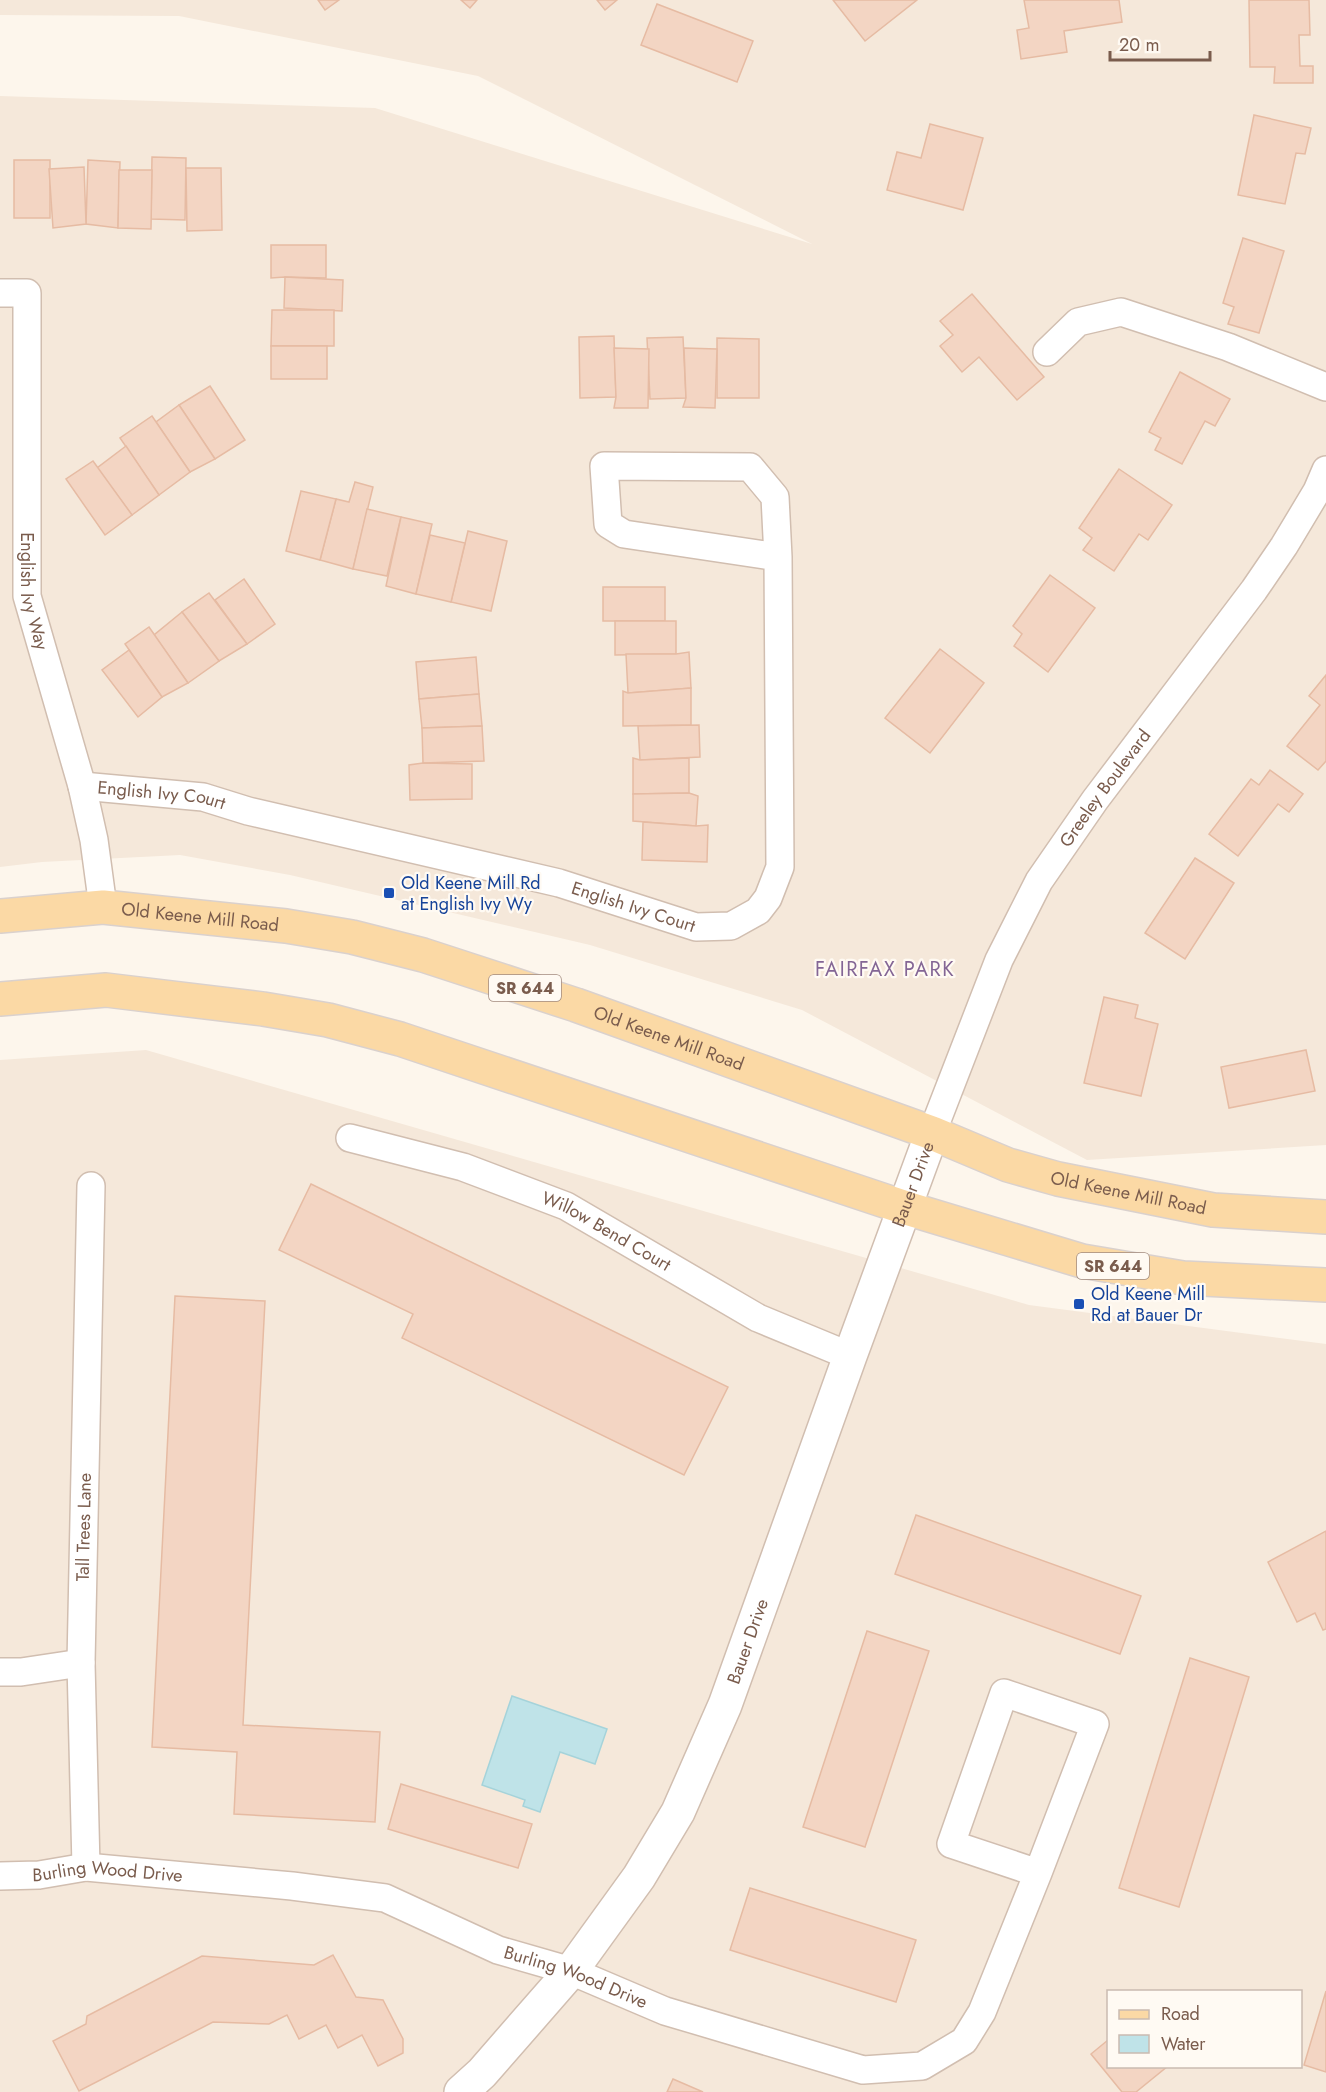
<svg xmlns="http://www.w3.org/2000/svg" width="1326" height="2092" viewBox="0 0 1326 2092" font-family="Jost,sans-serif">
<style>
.residential{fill:#f5e8da;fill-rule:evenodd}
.water{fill:#bfe3e8;stroke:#a5d3da;stroke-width:1.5}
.building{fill:#f3d5c3;stroke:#e6bba3;stroke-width:1.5}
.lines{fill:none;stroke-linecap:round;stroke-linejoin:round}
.minor-casing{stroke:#d1beb0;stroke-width:30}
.tertiary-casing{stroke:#d1beb0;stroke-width:36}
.primary-casing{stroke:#dad1cd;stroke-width:36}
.minor{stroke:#fff;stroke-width:27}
.tertiary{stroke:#fff;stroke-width:33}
.primary{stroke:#fbd9a5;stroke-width:33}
.transit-dot{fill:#1a4fb4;stroke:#fffaf3;stroke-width:2}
.labels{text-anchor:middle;stroke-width:4.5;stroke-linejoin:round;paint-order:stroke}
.shield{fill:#fffaf3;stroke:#a28b7f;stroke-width:1.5}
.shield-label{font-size:16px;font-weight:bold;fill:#7a5c4d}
.street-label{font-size:18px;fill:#7a5c4d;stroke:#fffaf3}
.transit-label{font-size:18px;fill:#164399;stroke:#fffaf3;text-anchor:start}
.neighbourhood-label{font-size:20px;letter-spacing:1.5px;fill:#846695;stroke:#fffaf3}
</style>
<rect width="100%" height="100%" fill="#fdf6ec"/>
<g class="residential">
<polygon points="0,0 1326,0 1326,1145 1087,1160 802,1010 590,945 290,875 180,855 42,862 0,867 0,96 375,108 812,244 478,76 179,16 0,15"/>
<path d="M146 1050 1029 1305 1326 1344V2092H0V1060ZM1108 1992H1300V2066H1108Z"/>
</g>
<polygon class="water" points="512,1696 607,1729 595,1764 560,1752 540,1812 523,1806 525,1800 482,1785"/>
<g class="building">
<polygon points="318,0 339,0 325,10"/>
<polygon points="461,0 477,0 470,8"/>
<polygon points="597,0 617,0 605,10"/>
<polygon points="833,0 917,0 865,41"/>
<polygon points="1024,0 1119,0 1122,22 1064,31 1067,52 1021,59 1017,30 1029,28"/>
<polygon points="1249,0 1309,0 1310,35 1299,35 1300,66 1313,66 1313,83 1274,83 1275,67 1250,67"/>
<polygon points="657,4 753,41 737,82 641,45"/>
<polygon points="1254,115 1311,128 1305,154 1296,153 1285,204 1238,195"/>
<polygon points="930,124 983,138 963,210 887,190 897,152 921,158"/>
<polygon points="152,157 186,158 185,220 151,219"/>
<rect x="14" y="160" width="36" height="58"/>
<polygon points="88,160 120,162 118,228 86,224"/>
<polygon points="84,167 86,224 53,228 49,169"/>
<polygon points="186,168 221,168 222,230 187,231"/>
<polygon points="119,170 152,170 151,229 118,228"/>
<polygon points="1243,238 1284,251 1259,333 1228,324 1234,307 1223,303"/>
<polygon points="271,245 326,245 326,278 285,277 271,278"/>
<polygon points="285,277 343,280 342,311 284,308"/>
<polygon points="972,294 1044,377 1017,400 979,357 962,372 940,346 953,335 940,321"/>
<polygon points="272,310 334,310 334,346 271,346"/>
<polygon points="614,336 616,397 580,398 579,337"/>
<polygon points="683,337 686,398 650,399 647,338"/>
<polygon points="717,338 759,339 759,398 717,398"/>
<rect x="271" y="346" width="56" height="33"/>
<polygon points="614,348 649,349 648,408 614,408 616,397"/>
<polygon points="684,348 717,349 715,408 683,407 686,398"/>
<polygon points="1180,372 1230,399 1215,426 1205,421 1182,464 1155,450 1161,438 1149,432"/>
<polygon points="210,386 245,440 215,459 179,405"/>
<polygon points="179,405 215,459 190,472 156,422"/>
<polygon points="152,416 190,472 159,495 120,438"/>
<polygon points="126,446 159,495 132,515 97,468"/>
<polygon points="93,461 132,515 105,535 66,479"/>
<polygon points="1119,469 1172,505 1148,540 1139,534 1114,571 1083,550 1092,538 1079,528"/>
<polygon points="355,482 373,487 353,569 320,560 336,499 349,502"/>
<polygon points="301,491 336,499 320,560 286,551"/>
<polygon points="367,509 401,517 387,576 353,569"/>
<polygon points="401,517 432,524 416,594 386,586"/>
<polygon points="468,531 507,541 491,611 451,602"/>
<polygon points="430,535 465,543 451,602 416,594"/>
<polygon points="1050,575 1095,608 1048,672 1014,646 1022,634 1013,626"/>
<polygon points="244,579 275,624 247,644 215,600"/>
<rect x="603" y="587" width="62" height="34"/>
<polygon points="209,593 247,644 219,661 182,612"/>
<polygon points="182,612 219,661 188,683 154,635"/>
<polygon points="615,621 676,621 676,654 615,655"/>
<polygon points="149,627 188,683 162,697 125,644"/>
<polygon points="940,649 984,683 930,753 885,718"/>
<polygon points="129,650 162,697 138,717 102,670"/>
<polygon points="689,652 691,688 628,693 626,654 676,654"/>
<polygon points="476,657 479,694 419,699 416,662"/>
<polygon points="1326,675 1326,761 1318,770 1287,746 1320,705 1309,696"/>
<polygon points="691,688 691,725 623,726 623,691 628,693"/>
<polygon points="479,694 482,726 422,728 419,699"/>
<polygon points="699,725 700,757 640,760 638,726"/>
<polygon points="482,726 484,761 423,763 422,728"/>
<polygon points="633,758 640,760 689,758 689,793 633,794"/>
<polygon points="423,763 472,764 472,799 410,800 409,765"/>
<polygon points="1270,770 1303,794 1289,812 1278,804 1238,856 1209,834 1251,779 1259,785"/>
<polygon points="689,793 698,796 696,826 633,821 633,794"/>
<polygon points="643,822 696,826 708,825 707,862 642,860"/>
<polygon points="1195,858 1234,883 1185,959 1145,933"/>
<polygon points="1104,997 1138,1005 1135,1018 1158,1024 1141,1096 1084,1083"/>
<polygon points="1306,1050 1315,1091 1229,1108 1221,1067"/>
<polygon points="311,1184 728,1387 684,1475 402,1338 413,1314 279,1250"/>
<polygon points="175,1296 265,1301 243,1725 380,1732 375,1822 234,1814 237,1752 152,1747"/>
<polygon points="916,1515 1141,1596 1120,1654 895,1574"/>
<polygon points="1326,1531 1326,1629 1323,1630 1315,1613 1297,1622 1268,1562"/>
<polygon points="867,1631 929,1651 865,1847 803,1827"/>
<polygon points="1190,1658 1249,1677 1179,1907 1119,1888"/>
<polygon points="401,1784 532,1824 518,1868 388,1829"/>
<polygon points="750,1888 916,1940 896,2002 730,1950"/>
<polygon points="333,1955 356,1997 383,2000 403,2039 403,2053 378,2066 362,2035 338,2048 326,2025 299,2039 287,2015 269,2024 213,2022 79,2091 53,2041 86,2024 87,2016 202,1956 314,1965"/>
<polygon points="1326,1991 1326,2072 1304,2065"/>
<polygon points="1108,2040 1108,2066 1168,2066 1136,2092 1122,2092 1091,2054"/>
<polygon points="673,2079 703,2092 667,2092"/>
</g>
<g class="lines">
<g class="minor-casing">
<g id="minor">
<path id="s1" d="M0 293H27V596L82 786 94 840 103 907"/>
<polyline points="1047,352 1078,322 1121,312 1228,347 1326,387"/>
<path id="s2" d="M82 786 203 797 248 811 559 883 696 927 731 926 758 911 768 898 780 867 778 557 775 497 750 467 604 466 608 524 624 534 778 557"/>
<path id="s3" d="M932 1133 999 960 1039 881 1095 800 1254 590 1284 546 1317 491 1326 470"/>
<path id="s4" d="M350 1138 463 1167 566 1206 758 1318 850 1356"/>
<polyline points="0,1672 21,1672 81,1663"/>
<path id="s5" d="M86 1867 81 1663 91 1186"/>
<path id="s6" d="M0 1876 39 1875 86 1867 292 1886 385 1898 498 1950 571 1971 665 2011 863 2070 922 2066 964 2041 982 2012 1038 1873 1095 1724 1004 1693 951 1844 1038 1873"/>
</g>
</g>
<g class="tertiary-casing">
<g id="tertiary">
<path id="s7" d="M461 2092 482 2073 571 1971 639 1877 678 1812 725 1705 850 1356 932 1133"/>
</g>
</g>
<g class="primary-casing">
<g id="primary">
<path id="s8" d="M0 916 103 907 286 926 352 937 423 955 576 1005 932 1133 1008 1165 1058 1179 1213 1210 1326 1217"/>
<polyline points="0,999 106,990 263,1009 328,1020 400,1039 906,1208 1082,1261 1183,1278 1326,1285"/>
</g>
</g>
<use href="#minor" class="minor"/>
<use href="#tertiary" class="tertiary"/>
<use href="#primary" class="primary"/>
</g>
<g class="transit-dot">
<rect x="383" y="887" width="12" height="12" rx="3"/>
<rect x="1073" y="1298" width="12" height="12" rx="3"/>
</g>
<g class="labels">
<g class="shield">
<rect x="489" y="975" width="72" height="26" rx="4.5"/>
<rect x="1077" y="1253" width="72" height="26" rx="4.5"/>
</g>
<g class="shield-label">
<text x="525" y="994">SR 644</text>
<text x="1113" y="1272">SR 644</text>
</g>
<g class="street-label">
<text dy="6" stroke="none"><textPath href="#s1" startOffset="326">English Ivy Way</textPath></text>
<text dy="6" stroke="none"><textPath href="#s3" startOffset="388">Greeley Boulevard</textPath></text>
<text dy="6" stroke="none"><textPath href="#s2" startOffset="80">English Ivy Court</textPath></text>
<text dy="6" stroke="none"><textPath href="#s2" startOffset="566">English Ivy Court</textPath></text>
<text dy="6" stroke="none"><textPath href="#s8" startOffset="201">Old Keene Mill Road</textPath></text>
<text dy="6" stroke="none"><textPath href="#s8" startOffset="687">Old Keene Mill Road</textPath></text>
<text dy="6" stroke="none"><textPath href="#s7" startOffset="1026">Bauer Drive</textPath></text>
<text dy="6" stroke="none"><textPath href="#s8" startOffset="1173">Old Keene Mill Road</textPath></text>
<text dy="6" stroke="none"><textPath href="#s4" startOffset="274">Willow Bend Court</textPath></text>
<text dy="6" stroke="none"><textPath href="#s5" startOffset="340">Tall Trees Lane</textPath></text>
<text dy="6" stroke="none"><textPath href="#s7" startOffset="540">Bauer Drive</textPath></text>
<text dy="6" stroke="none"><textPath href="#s6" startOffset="108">Burling Wood Drive</textPath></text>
<text dy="6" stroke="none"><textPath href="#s6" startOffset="594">Burling Wood Drive</textPath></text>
</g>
<g class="transit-label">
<text x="401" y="889">Old Keene Mill Rd<tspan x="401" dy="21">at English Ivy Wy</tspan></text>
<text x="1091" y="1300">Old Keene Mill<tspan x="1091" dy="21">Rd at Bauer Dr</tspan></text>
</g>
<g class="neighbourhood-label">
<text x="885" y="976">FAIRFAX PARK</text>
</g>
</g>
<rect x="1107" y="1990" width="195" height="78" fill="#fffaf3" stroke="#cabbb1" stroke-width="1.5"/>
<rect x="1119" y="2010" width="30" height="9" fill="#fbd9a5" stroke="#cabbb1" stroke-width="1.5"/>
<text x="1161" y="2020" font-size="18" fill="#7a5c4d">Road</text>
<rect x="1119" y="2035" width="30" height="18" fill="#bfe3e8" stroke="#cabbb1" stroke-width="1.5"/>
<text x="1161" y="2050" font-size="18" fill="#7a5c4d">Water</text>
<path d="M1110 51v9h100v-9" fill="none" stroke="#7a5c4d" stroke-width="3"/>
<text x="1119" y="51" font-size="18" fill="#7a5c4d" stroke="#fffaf3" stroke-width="4.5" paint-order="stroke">20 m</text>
</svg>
